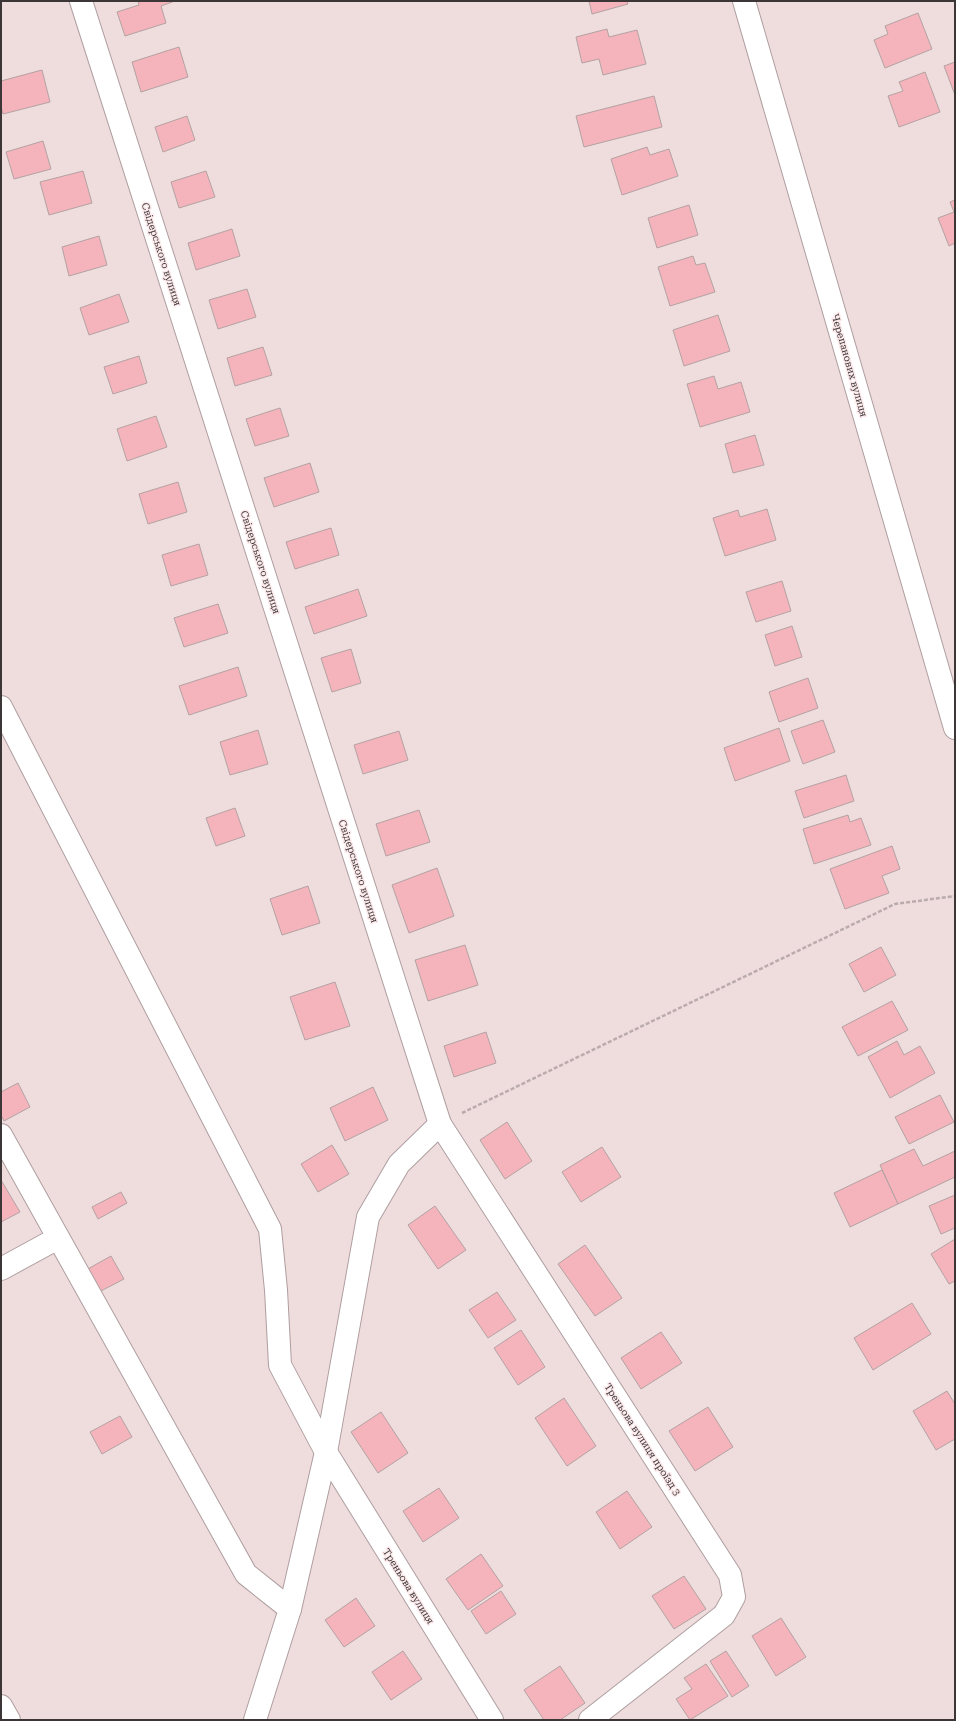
<svg xmlns="http://www.w3.org/2000/svg" width="956" height="1721" viewBox="0 0 956 1721" font-family="'Roboto Serif',serif">
<style>
.building{fill:#f5b4bb;stroke:#b3a2a3}
.lines{fill:none;stroke-linecap:round;stroke-linejoin:round}
.minor-casing{stroke:#af9ea0;stroke-width:24}
.path{stroke:#baabac;stroke-width:2.5;stroke-dasharray:4 2;stroke-linecap:butt}
.minor{stroke:#fff;stroke-width:22}
.labels{text-anchor:middle;stroke-width:3;stroke-linejoin:round;paint-order:stroke}
.street-label{font-size:10px;fill:#3d3637;stroke:#fceaec}
</style>
<rect width="100%" height="100%" fill="#efddde"/>
<g class="building">
<polygon points="138,1 175,1 161,6 166,23 125,36 117,12 139,5"/>
<polygon points="589,1 627,1 628,4 592,14"/>
<polygon points="918,13 932,49 885,68 874,40 888,34 885,26"/>
<polygon points="607,29 609,37 637,30 646,64 603,75 599,59 582,63 576,37"/>
<polygon points="179,47 188,77 141,92 132,62"/>
<polygon points="955,62 955,95 944,66"/>
<polygon points="42,70 50,102 3,114 1,107 1,81"/>
<polygon points="925,72 940,112 899,127 888,96 903,91 899,82"/>
<polygon points="654,96 662,127 584,147 576,116"/>
<polygon points="187,116 195,140 163,152 155,127"/>
<polygon points="43,141 51,169 14,179 6,152"/>
<polygon points="647,147 650,155 669,149 678,176 622,195 611,159"/>
<polygon points="83,171 92,203 49,215 40,182"/>
<polygon points="206,171 215,197 179,208 171,182"/>
<polygon points="955,200 955,243 949,246 938,218 954,212 950,202"/>
<polygon points="689,205 698,235 657,248 648,218"/>
<polygon points="232,229 240,256 196,270 188,243"/>
<polygon points="99,236 107,265 69,276 62,247"/>
<polygon points="693,256 696,265 705,263 715,292 670,306 658,267"/>
<polygon points="247,289 256,317 218,329 209,300"/>
<polygon points="119,294 129,322 89,335 80,308"/>
<polygon points="718,315 730,351 684,366 673,330"/>
<polygon points="263,347 272,375 235,386 227,358"/>
<polygon points="139,356 147,383 113,394 104,367"/>
<polygon points="714,376 718,389 741,382 750,412 700,427 687,384"/>
<polygon points="280,408 289,436 255,446 246,419"/>
<polygon points="156,416 167,447 127,461 117,429"/>
<polygon points="755,435 764,465 733,473 725,444"/>
<polygon points="310,463 319,492 274,507 264,478"/>
<polygon points="178,482 187,512 148,524 139,494"/>
<polygon points="767,509 776,540 725,556 713,518 738,510 740,517"/>
<polygon points="331,528 339,555 295,569 286,542"/>
<polygon points="199,544 208,575 171,586 162,555"/>
<polygon points="782,581 791,611 756,622 746,592"/>
<polygon points="358,589 367,616 314,634 305,607"/>
<polygon points="218,604 228,633 184,647 174,618"/>
<polygon points="792,626 802,657 775,666 765,635"/>
<polygon points="351,649 361,683 332,692 321,658"/>
<polygon points="238,667 247,696 189,715 179,686"/>
<polygon points="808,678 818,708 779,722 769,692"/>
<polygon points="823,720 835,752 803,764 791,731"/>
<polygon points="779,728 790,761 735,781 724,748"/>
<polygon points="258,730 268,764 230,775 220,742"/>
<polygon points="399,731 408,760 363,774 354,745"/>
<polygon points="846,775 854,801 804,818 795,791"/>
<polygon points="235,808 245,836 216,846 206,818"/>
<polygon points="419,810 430,842 386,856 376,824"/>
<polygon points="848,815 850,822 861,818 871,845 814,864 803,829"/>
<polygon points="892,846 900,869 882,876 889,893 845,909 830,869"/>
<polygon points="437,868 454,916 409,933 392,885"/>
<polygon points="308,886 320,923 282,935 270,899"/>
<polygon points="465,945 478,985 428,1001 415,960"/>
<polygon points="881,947 896,975 864,992 849,964"/>
<polygon points="335,982 350,1026 305,1040 290,997"/>
<polygon points="892,1001 908,1030 858,1056 842,1027"/>
<polygon points="486,1032 496,1063 454,1077 444,1046"/>
<polygon points="897,1041 904,1055 920,1046 935,1073 890,1098 868,1057"/>
<polygon points="18,1083 30,1107 4,1121 1,1115 1,1092"/>
<polygon points="373,1087 388,1120 345,1141 330,1108"/>
<polygon points="940,1095 954,1122 909,1144 895,1117"/>
<polygon points="507,1122 532,1161 505,1179 480,1140"/>
<polygon points="332,1145 349,1174 318,1192 301,1164"/>
<polygon points="602,1147 621,1177 581,1202 562,1172"/>
<polygon points="914,1149 923,1166 955,1151 955,1177 898,1204 880,1165"/>
<polygon points="882,1170 898,1204 850,1227 834,1193"/>
<polygon points="1,1180 20,1212 1,1222"/>
<polygon points="121,1192 127,1203 98,1219 92,1207"/>
<polygon points="955,1195 955,1228 941,1234 929,1206"/>
<polygon points="435,1206 466,1250 438,1269 408,1225"/>
<polygon points="955,1239 955,1281 949,1284 931,1254"/>
<polygon points="585,1245 622,1298 595,1316 558,1264"/>
<polygon points="111,1256 124,1279 99,1292 86,1270"/>
<polygon points="497,1292 516,1320 488,1338 469,1310"/>
<polygon points="912,1303 931,1334 873,1370 854,1338"/>
<polygon points="521,1330 545,1367 518,1385 494,1348"/>
<polygon points="661,1332 682,1363 641,1389 621,1358"/>
<polygon points="947,1391 955,1404 955,1439 936,1450 913,1411"/>
<polygon points="564,1398 596,1446 567,1466 535,1418"/>
<polygon points="708,1407 733,1447 695,1471 669,1431"/>
<polygon points="381,1412 408,1453 378,1473 351,1432"/>
<polygon points="120,1416 132,1437 102,1454 90,1432"/>
<polygon points="439,1488 459,1518 423,1542 403,1511"/>
<polygon points="627,1491 652,1527 620,1549 596,1512"/>
<polygon points="481,1554 503,1586 468,1610 446,1579"/>
<polygon points="684,1576 706,1609 674,1629 652,1596"/>
<polygon points="501,1591 516,1614 486,1634 471,1611"/>
<polygon points="356,1598 375,1626 344,1647 325,1620"/>
<polygon points="781,1618 806,1657 776,1676 752,1636"/>
<polygon points="403,1651 422,1679 391,1700 372,1672"/>
<polygon points="726,1651 749,1686 732,1697 710,1661"/>
<polygon points="706,1664 728,1696 690,1720 676,1699 692,1689 684,1678"/>
<polygon points="560,1666 585,1703 560,1720 544,1720 524,1690"/>
</g>
<g class="lines">
<g class="minor-casing">
<g id="minor">
<polyline points="81,1 440,1124 730,1575 734,1597 724,1615 590,1720"/>
<polyline points="744,1 955,728"/>
<polyline points="1,707 270,1229 276,1290 280,1365 326,1452 492,1720"/>
<polyline points="1,1135 246,1574 290,1609"/>
<polyline points="1,1269 58,1238"/>
<polyline points="1,1706 9,1720"/>
<polyline points="255,1720 290,1609 326,1452 368,1217 399,1164 440,1124"/>
</g>
</g>
<polyline class="path" points="462,1113 895,904 955,896"/>
<use href="#minor" class="minor"/>
</g>
<g class="labels">
<g class="street-label">
<text transform="translate(162 254) rotate(72)" y="4">Свiдерського вулиця</text>
<text transform="translate(850 365) rotate(74)" y="4">Черепанових вулиця</text>
<text transform="translate(261 562) rotate(72)" y="4">Свiдерського вулиця</text>
<text transform="translate(359 871) rotate(72)" y="4">Свiдерського вулиця</text>
<text transform="translate(643 1439) rotate(57)" y="4">Треньова вулиця проїзд 3</text>
<text transform="translate(409 1586) rotate(58)" y="4">Треньова вулиця</text>
</g>
</g>
<rect width="956" height="1721" fill="none" stroke="#3d3637" stroke-width="4"/>
</svg>
